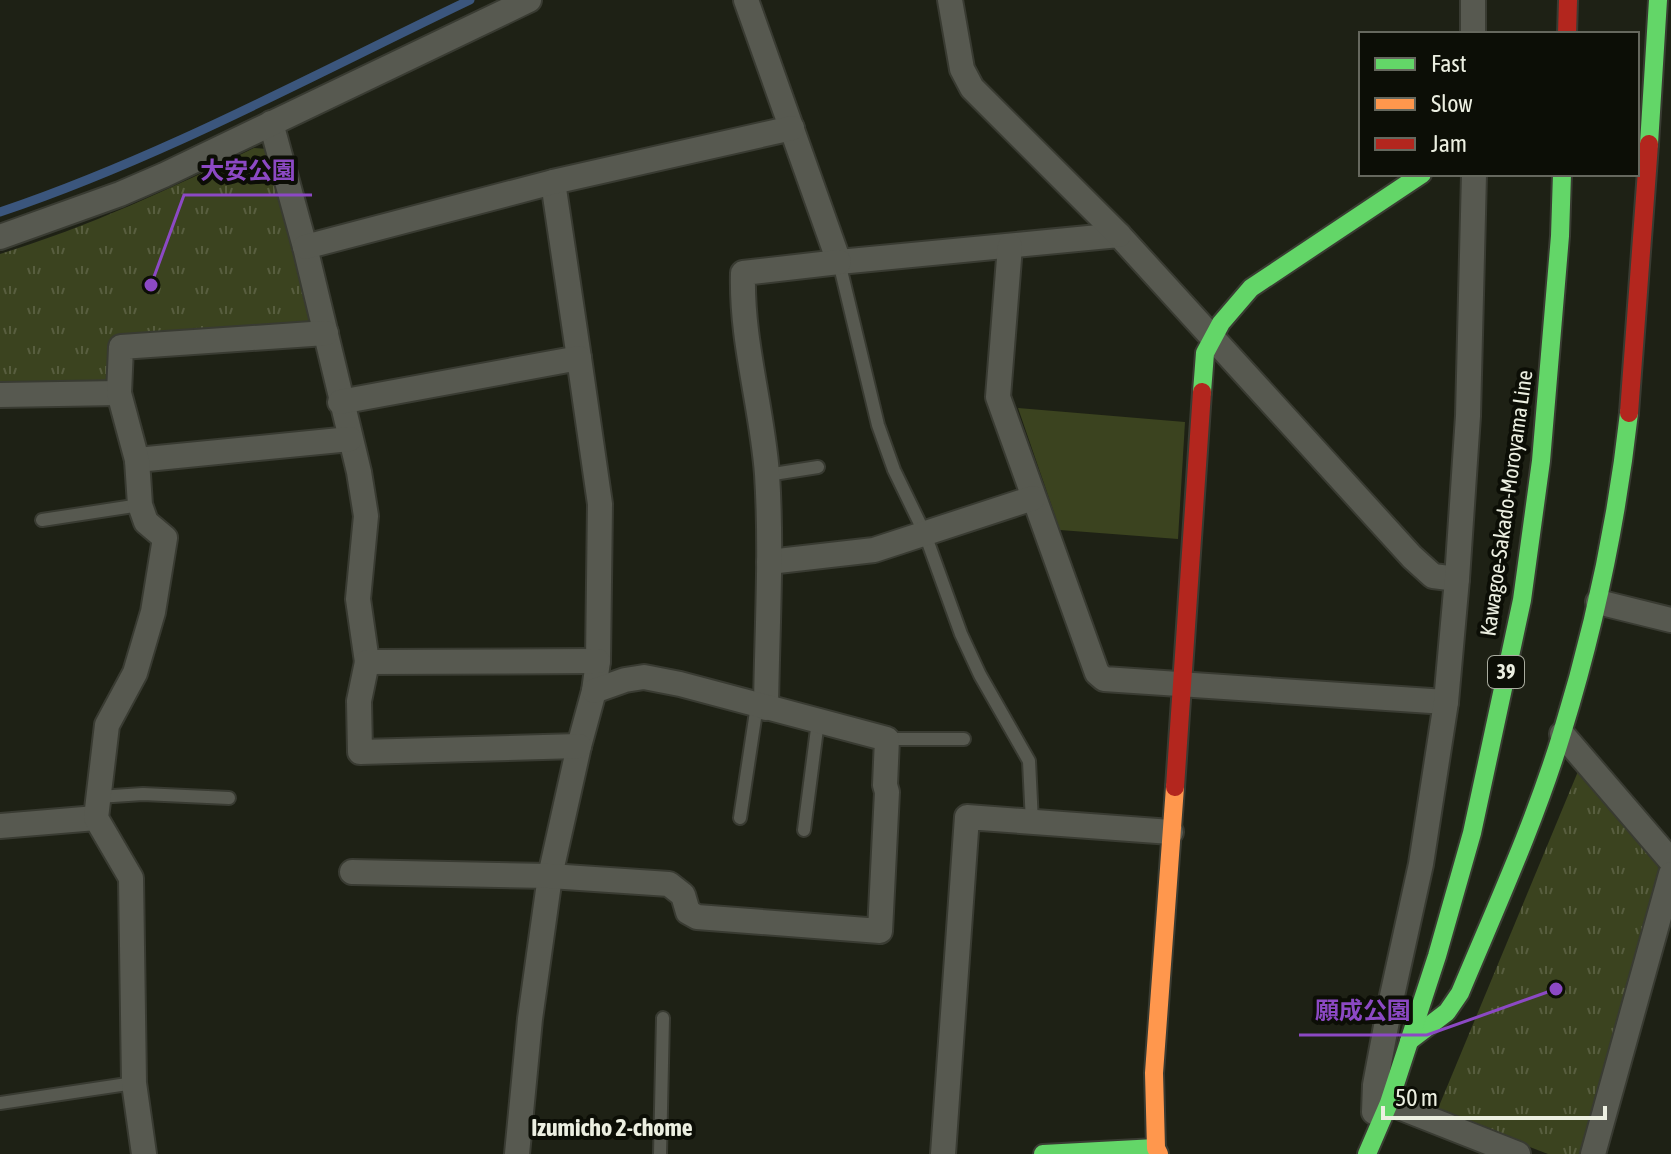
<svg xmlns="http://www.w3.org/2000/svg" width="1671" height="1154" viewBox="0 0 1671 1154" font-family="'Asap Condensed','Noto Sans JP',sans-serif">
<style>
.grass{fill:#3b431f}
.park{fill:url(#park-tufts)}
.lines{fill:none;stroke-linecap:round;stroke-linejoin:round}
.stream{stroke:#3b567d;stroke-width:9}
.lane-casing{stroke:#393b32;stroke-width:16}
.street-casing{stroke:#393b32;stroke-width:28}
.fast-casing{stroke:#393b32;stroke-width:22}
.slow-casing{stroke:#393b32;stroke-width:22}
.jam-casing{stroke:#393b32;stroke-width:22}
.lane{stroke:#575950;stroke-width:12}
.street{stroke:#575950;stroke-width:24}
.fast{stroke:#63d668;stroke-width:18}
.slow{stroke:#ff974d;stroke-width:18}
.jam{stroke:#b3261e;stroke-width:18}
.labels{text-anchor:middle;stroke-width:8;stroke-linejoin:round;paint-order:stroke}
.shield{fill:#0c0e06;stroke:#a9ac9f;stroke-width:2}
.shield-label{font-size:20px;font-weight:bold;fill:#ecefe1}
.street-label{font-size:22px;fill:#ecefe1;stroke:#0c0e06}
.neighbourhood-label{font-size:24px;font-weight:bold;fill:#ecefe1;stroke:#0c0e06}
.leader{fill:none;stroke:#8c49c4;stroke-width:3}
.callout-dot{fill:#8c49c4;stroke:#0c0e06;stroke-width:3}
.callout-label{font-size:24px;text-anchor:middle;font-weight:bold;fill:#8c49c4;stroke:#0c0e06;stroke-width:8;stroke-linejoin:round;paint-order:stroke}
</style>
<defs>
<pattern id="park-tufts" width="24" height="20" patternUnits="userSpaceOnUse" patternTransform="scale(2)"><rect width="24" height="20" fill="#3b431f"/><path d="M3 7l-1-3M5 7V3M7 7l1-3M15 17l-1-3M17 17v-4M19 17l1-3" fill="none" stroke="#585e3f"/></pattern>
</defs>
<rect width="100%" height="100%" fill="#1e2115"/>
<polygon class="grass" points="1018,408 1185,422 1178,539 1060,530"/>
<g class="park">
<path d="M254 148 268 149 310 316 305 327 114 337 109 380 104 383 0 385V254C88 227 172 188 254 148Z"/>
<polygon points="1579,769 1653,852 1659,868 1580,1154 1548,1154 1437,1111"/>
</g>
<g class="lines">
<path class="stream" d="M0 212C163 157 315 74 470 0"/>
<g class="lane-casing">
<g id="lane">
<polyline points="839,262 878,425 894,470 925,534 961,634 980,675 1029,761 1032,822"/>
<polyline points="767,475 818,467"/>
<polyline points="42,520 140,505"/>
<polyline points="887,739 964,739"/>
<polyline points="98,797 143,794 229,798"/>
<polyline points="740,818 757,705"/>
<polyline points="804,830 818,721"/>
<polyline points="0,1103 134,1083"/>
<polyline points="660,1154 663,1018"/>
</g>
</g>
<g class="street-casing">
<g id="street">
<polyline points="746,0 839,262 1119,235 1412,557 1433,576 1457,579"/>
<polyline points="950,0 962,69 972,88 1119,235"/>
<polyline points="1473,0 1473,34"/>
<polyline points="271,123 305,247 359,472 366,516 358,599 367,662"/>
<polyline points="553,182 579,358"/>
<polyline points="0,237 120,194 164,175 529,0"/>
<polyline points="1010,246 998,397 1097,673 1104,679 1446,702"/>
<polyline points="305,247 553,182 792,128"/>
<polyline points="0,395 119,393"/>
<polyline points="340,402 579,358 600,504 598,661 594,691 579,746 550,876 530,1019 517,1154"/>
<polyline points="137,460 350,439"/>
<polyline points="769,562 874,550 1033,498"/>
<polyline points="1598,602 1671,620"/>
<path d="M766 708C767 630 772 552 767 474 762 407 741 341 743 273L839 262"/>
<polyline points="1562,734 1671,861"/>
<polyline points="579,746 360,752 359,701 367,662 598,661"/>
<polyline points="0,826 96,818"/>
<polyline points="352,872 550,876 669,884 683,895 688,912 697,917 880,931 887,792 885,785 887,739 680,684 644,677 625,680 594,691"/>
<polyline points="1389,1103 1518,1154"/>
<polyline points="1374,1112 1375,1085 1390,1005 1421,864 1446,702 1457,579 1468,416 1474,174"/>
<polyline points="144,1154 134,1083 131,878 96,818 107,725 135,673 153,612 165,538 146,522 140,505 137,460 119,393 121,347 326,333"/>
<polyline points="943,1154 967,817 1171,832"/>
<polyline points="1593,1154 1671,874"/>
</g>
</g>
<g class="fast-casing">
<g id="fast">
<polyline points="1649,144 1658,0"/>
<polyline points="1202,392 1205,353 1221,323 1251,288 1422,174"/>
<path d="M1409 1041 1447 1012 1460 993C1496 907 1535 822 1562 733 1594 629 1617 521 1629 413"/>
<polyline points="1043,1154 1156,1148"/>
<polyline points="1367,1154 1389,1103 1437,956 1472,833 1522,600 1541,461 1560,236 1562,174"/>
</g>
</g>
<g class="slow-casing">
<polyline id="slow" points="1159,1154 1156,1148 1154,1073 1175,787"/>
</g>
<g class="jam-casing">
<g id="jam">
<polyline points="1567,34 1568,0"/>
<polyline points="1629,413 1649,144"/>
<polyline points="1175,787 1202,392"/>
</g>
</g>
<use href="#lane" class="lane"/>
<use href="#street" class="street"/>
<use href="#fast" class="fast"/>
<use href="#slow" class="slow"/>
<use href="#jam" class="jam"/>
</g>
<g class="labels">
<rect class="shield" x="1488" y="656" width="36" height="32" rx="6"/>
<g class="shield-label">
<text x="1506" y="679">39</text>
</g>
<g class="street-label">
<text transform="translate(1506 503) rotate(-82)" y="8">Kawagoe-Sakado-Moroyama Line</text>
</g>
<g class="neighbourhood-label">
<text x="612" y="1136">Izumicho 2-chome</text>
</g>
</g>
<path class="leader" d="M151 285L184 195H312M1556 989L1427 1035H1299"/>
<g class="callout-dot">
<circle cx="151" cy="285" r="8"/>
<circle cx="1556" cy="989" r="8"/>
</g>
<g class="callout-label">
<text x="248" y="179">大安公園</text>
<text x="1363" y="1019">願成公園</text>
</g>
<rect x="1359" y="32" width="280" height="144" fill="#0c0e06" stroke="#66685e" stroke-width="2"/>
<rect x="1375" y="58" width="40" height="12" fill="#63d668" stroke="#66685e" stroke-width="2"/>
<text x="1431" y="72" font-size="24" fill="#ecefe1">Fast</text>
<rect x="1375" y="98" width="40" height="12" fill="#ff974d" stroke="#66685e" stroke-width="2"/>
<text x="1431" y="112" font-size="24" fill="#ecefe1">Slow</text>
<rect x="1375" y="138" width="40" height="12" fill="#b3261e" stroke="#66685e" stroke-width="2"/>
<text x="1431" y="152" font-size="24" fill="#ecefe1">Jam</text>
<path d="M1383 1106v12h222v-12" fill="none" stroke="#ecefe1" stroke-width="4"/>
<text x="1395" y="1106" font-size="24" fill="#ecefe1" stroke="#0c0e06" stroke-width="6" paint-order="stroke">50 m</text>
</svg>
